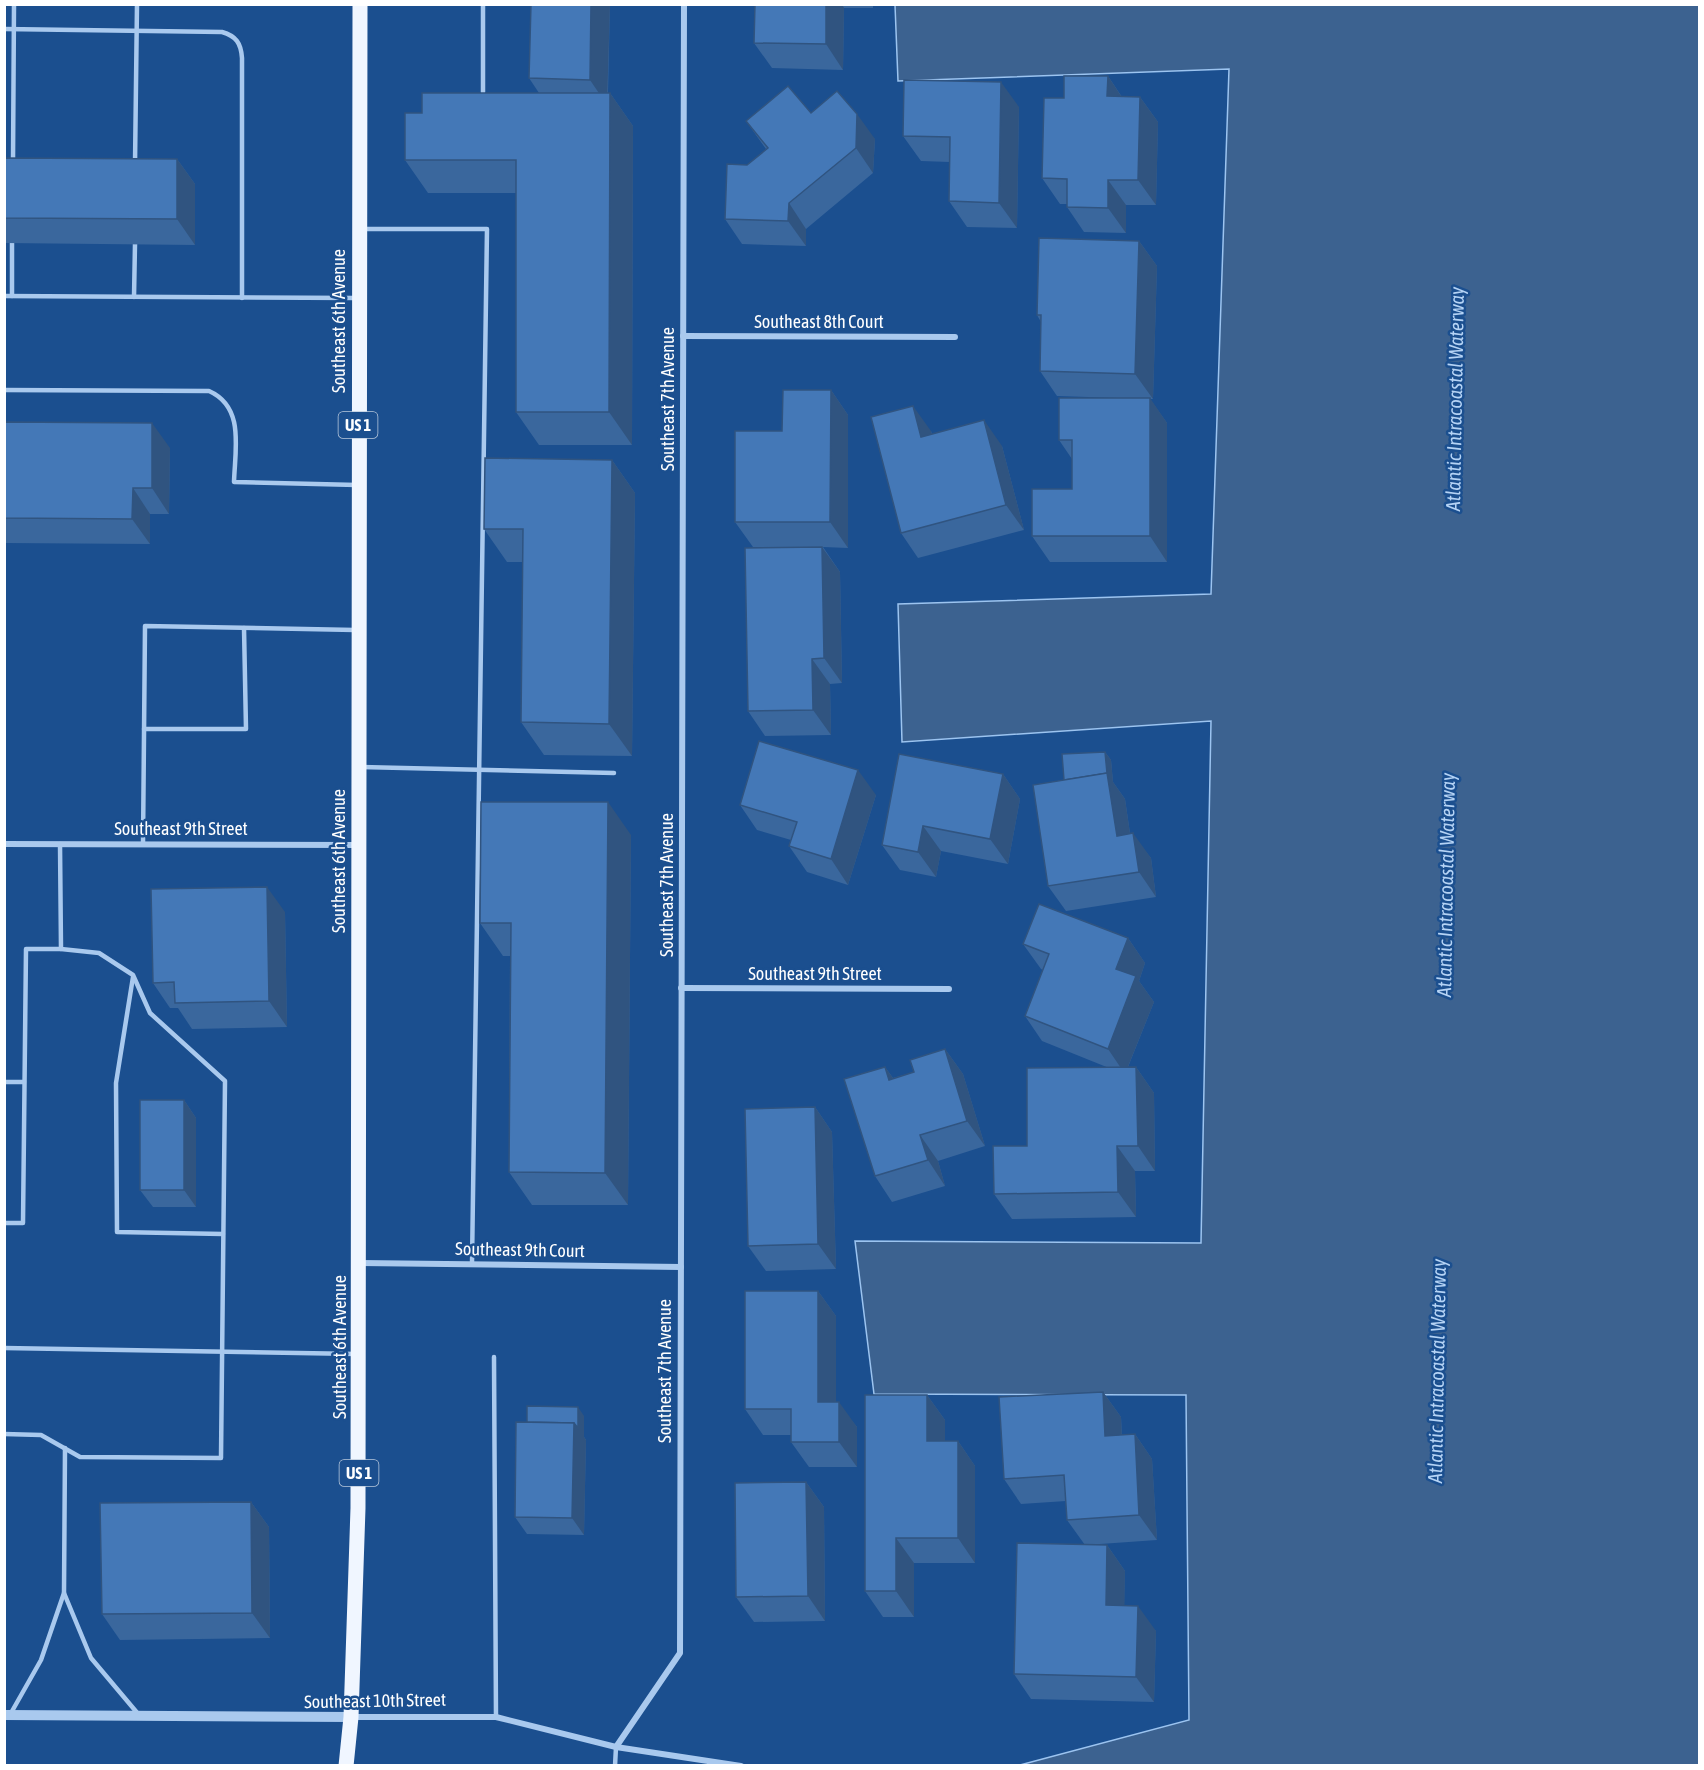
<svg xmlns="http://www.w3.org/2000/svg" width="1704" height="1770" viewBox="0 0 1704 1770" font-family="'Asap Condensed',sans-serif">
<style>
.water{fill:#3c6290;stroke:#9cc4f0;stroke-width:1.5}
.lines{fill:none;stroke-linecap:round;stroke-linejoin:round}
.service{stroke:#a9c9ee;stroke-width:4.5}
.minor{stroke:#a9c9ee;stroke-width:6}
.tertiary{stroke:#a9c9ee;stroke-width:10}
.primary{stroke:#f0f6ff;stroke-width:15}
.wall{fill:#3a679d}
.shaded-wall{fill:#305480}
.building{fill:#4478b7;stroke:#305480;stroke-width:1.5}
.labels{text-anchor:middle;stroke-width:5;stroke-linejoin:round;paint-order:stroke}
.shield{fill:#1b4f8f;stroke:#bbcadd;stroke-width:1.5}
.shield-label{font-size:16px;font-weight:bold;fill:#fff}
.street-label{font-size:18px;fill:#fff;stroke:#1b4f8f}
.water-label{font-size:20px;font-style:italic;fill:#b5d3f5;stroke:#1b4f8f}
</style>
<rect width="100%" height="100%" fill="#1b4f8f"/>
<polygon class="water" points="895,5 1699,5 1699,1765 1020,1765 1189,1720 1186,1395 874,1394 855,1241 1201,1243 1211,721 902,742 898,604 1211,594 1229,69 898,81"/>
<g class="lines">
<g class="service">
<polyline points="483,4 483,92"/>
<path d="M4 29 222 32C236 36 241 43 242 58V298"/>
<polyline points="13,162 14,4"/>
<polyline points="135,164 137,4"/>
<polyline points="364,229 487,229 472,1264"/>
<polyline points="12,243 12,296"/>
<polyline points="4,296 356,298"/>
<polyline points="134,297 135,244"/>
<path d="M4 390 209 391C245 407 235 449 234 482L357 485"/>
<polyline points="144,729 246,729 244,628"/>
<polyline points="361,767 614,773"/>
<polyline points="143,844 145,626 355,630"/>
<polyline points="133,977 116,1083 117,1232 223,1234"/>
<polyline points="4,1082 24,1082"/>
<polyline points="4,1223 23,1223 26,949 61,949 60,844"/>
<polyline points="4,1348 357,1354"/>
<polyline points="494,1357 496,1717"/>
<polyline points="4,1434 41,1435 80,1457 221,1458 225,1081 150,1013 133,975 99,953 61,949"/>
<polyline points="64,1593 91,1658 139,1715"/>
<polyline points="11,1713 41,1660 64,1593 65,1448"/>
<polyline points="615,1766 616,1747"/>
</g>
<g class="minor">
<polyline points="683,336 955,337"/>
<polyline points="4,844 358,845"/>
<polyline points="681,988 949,989"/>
<polyline points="360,1263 681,1267"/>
<polyline points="352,1717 496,1717 616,1747 741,1766"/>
<polyline points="616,1747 680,1653 684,4"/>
</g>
<polyline class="tertiary" points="4,1715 351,1717"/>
<polyline class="primary" points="346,1766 351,1717 358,1508 360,4"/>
</g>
<g class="wall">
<polygon points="531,4 610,4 608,93 610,93 633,126 632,445 539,445 516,412 516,193 428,193 405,160 422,113 539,93 529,78"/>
<polygon points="755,4 873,4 873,8 844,8 843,70 772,68 754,43"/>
<polygon points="1108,76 1122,97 1140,97 1158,122 1156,205 1126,205 1126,233 1084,232 1067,207 1067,204 1060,204 1042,178 1064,98"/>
<polygon points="1019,107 1017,228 967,227 949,201 950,162 921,161 903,136"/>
<polygon points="811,113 875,139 873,173 806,229 806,246 742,244 725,219 747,165 766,149 746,121"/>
<polygon points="4,158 177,159 195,184 195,245 4,243"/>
<polygon points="1139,241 1157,266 1153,399 1150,399 1167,423 1167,562 1050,562 1032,536 1072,489 1072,459 1059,440 1118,398 1057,396 1040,371 1041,322 1037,315"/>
<polygon points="831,390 848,415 848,548 823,547 840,572 842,683 830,684 831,735 765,736 748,711 790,547 753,547 735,522 782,431"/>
<polygon points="4,422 170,448 169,514 150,514 150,544 4,543"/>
<polygon points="931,431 932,434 1002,446 1024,530 918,558 901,533"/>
<polygon points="612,460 635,493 632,756 544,755 521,722 523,562 507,562 484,529"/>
<polygon points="1105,752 1111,760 1113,782 1125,799 1130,833 1151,858 1156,897 1066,911 1048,886 1064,780"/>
<polygon points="1003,774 1020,799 1008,864 941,851 936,877 900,870 882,845"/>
<polygon points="876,795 848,885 807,872 789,846 791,840 757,830 740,805"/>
<polygon points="631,835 628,1205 532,1205 509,1172 510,956 503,956 480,923"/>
<polygon points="285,912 287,1027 192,1029 178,1008 170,1008 153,983"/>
<polygon points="1128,938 1145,963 1139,981 1154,1002 1128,1067 1136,1067 1154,1093 1155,1171 1135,1171 1136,1217 1012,1219 994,1194 1027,1146 1109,1068 1042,1041 1025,1016 1043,970 1041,969 1023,944"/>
<polygon points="945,1049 963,1074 985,1146 938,1161 945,1186 892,1202 875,1176 885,1067 893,1078 914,1072"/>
<polygon points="184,1100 196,1118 196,1207 153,1207 140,1190"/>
<polygon points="815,1107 832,1132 836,1269 766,1271 748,1246"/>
<polygon points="818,1291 836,1316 836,1402 857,1427 857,1467 809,1467 791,1442 791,1435 763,1435 745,1409"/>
<polygon points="1103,1392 1121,1417 1122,1435 1135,1434 1152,1459 1157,1540 1086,1545 1107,1545 1125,1571 1124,1606 1156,1631 1154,1702 1031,1699 1014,1674 1085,1545 1067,1520 1066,1501 1021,1504 1004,1479"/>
<polygon points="927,1395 945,1420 945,1441 958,1441 975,1466 975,1563 914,1563 914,1617 883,1617 865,1591"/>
<polygon points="584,1416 584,1437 586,1440 584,1535 527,1534 515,1517 527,1422"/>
<polygon points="806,1482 824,1507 825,1621 754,1622 736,1597"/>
<polygon points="251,1502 269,1527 270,1638 120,1640 102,1614"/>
</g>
<g class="shaded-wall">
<polygon points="591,4 610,4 607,105 590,80"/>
<polygon points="826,4 842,4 844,8 843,70 826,44"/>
<polygon points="1108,76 1125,102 1107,96"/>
<polygon points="1001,82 1019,107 1017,228 999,203"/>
<polygon points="610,93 633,126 632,445 609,412"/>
<polygon points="1140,97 1158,122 1156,205 1138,180"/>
<polygon points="857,114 875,139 873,173 856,148"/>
<polygon points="177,159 195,184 195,245 177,219"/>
<polygon points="1108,180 1126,205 1126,233 1108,208"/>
<polygon points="789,203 806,229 806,246 788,221"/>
<polygon points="1139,241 1157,266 1153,399 1135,374"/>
<polygon points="831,390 848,415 848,548 830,522"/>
<polygon points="1150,398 1167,423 1167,562 1150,536"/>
<polygon points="913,406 931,431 939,462 921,437"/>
<polygon points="984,420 1002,446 1024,530 1006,505"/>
<polygon points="152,423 170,448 169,514 152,488"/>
<polygon points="612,460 635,493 632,756 609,724"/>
<polygon points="133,488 150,514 150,544 132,519"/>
<polygon points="822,547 840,572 842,683 824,658"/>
<polygon points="812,659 830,684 831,735 813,710"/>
<polygon points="1105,752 1111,760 1113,782 1125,799 1134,861 1117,836 1108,790"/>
<polygon points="858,770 876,795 848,885 831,859"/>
<polygon points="1003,774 1020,799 1008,864 990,839"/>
<polygon points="608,802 631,835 628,1205 605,1173"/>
<polygon points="923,826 941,851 936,877 918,852"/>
<polygon points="1133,833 1151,858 1156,897 1139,872"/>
<polygon points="267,887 285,912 287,1027 269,1001"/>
<polygon points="1128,938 1145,963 1139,981 1154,1002 1125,1074 1108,1049 1116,969"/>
<polygon points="945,1049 963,1074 985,1146 967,1121"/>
<polygon points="885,1067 903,1092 889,1080"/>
<polygon points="1136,1067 1154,1093 1155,1171 1138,1146"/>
<polygon points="184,1100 196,1118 196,1207 184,1190"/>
<polygon points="815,1107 832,1132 836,1269 818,1244"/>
<polygon points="920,1135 938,1161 945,1186 928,1160"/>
<polygon points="1117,1146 1135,1171 1136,1217 1118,1192"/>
<polygon points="818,1291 836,1316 836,1427 818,1402"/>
<polygon points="1103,1392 1121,1417 1123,1461 1105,1436"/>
<polygon points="927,1395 945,1420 945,1466 927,1441"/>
<polygon points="839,1402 857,1427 857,1467 839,1442"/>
<polygon points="578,1407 584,1416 584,1437 586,1440 584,1535 572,1518 574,1423"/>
<polygon points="1135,1434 1152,1459 1157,1540 1139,1515"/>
<polygon points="958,1441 975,1466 975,1563 958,1538"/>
<polygon points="806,1482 824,1507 825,1621 808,1596"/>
<polygon points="251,1502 269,1527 270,1638 252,1613"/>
<polygon points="896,1538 914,1563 914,1617 896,1591"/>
<polygon points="1107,1545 1125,1571 1124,1631 1106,1605"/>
<polygon points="1138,1606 1156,1631 1154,1702 1136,1677"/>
</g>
<g class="building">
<polygon points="531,4 591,4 590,80 529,78"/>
<polygon points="755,4 826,4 826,44 754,43"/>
<polygon points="1064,76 1108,76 1107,96 1140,97 1138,180 1108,180 1108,208 1067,207 1067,179 1042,178 1044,98 1064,98"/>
<polygon points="904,80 1001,82 999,203 949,201 950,137 903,136"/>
<polygon points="788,86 811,113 837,91 857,114 856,148 789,203 788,221 725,219 727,164 747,165 768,148 746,121"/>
<polygon points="422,93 610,93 609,412 516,412 516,160 405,160 405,113 422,113"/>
<polygon points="4,158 177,159 177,219 4,218"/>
<polygon points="1039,238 1139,241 1135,374 1040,371 1041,315 1037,315"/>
<polygon points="783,390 831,390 830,522 735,522 735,431 782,431"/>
<polygon points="1059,398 1150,398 1150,536 1032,536 1032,489 1072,489 1072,440 1059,440"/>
<polygon points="913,406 921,437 984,420 1006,505 901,533 871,417"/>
<polygon points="4,422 152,423 152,488 133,488 132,519 4,518"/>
<polygon points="485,458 612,460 609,724 521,722 523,529 484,529"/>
<polygon points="822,547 824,658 812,659 813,710 748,711 745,548"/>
<polygon points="759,741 858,770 831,859 789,846 797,822 740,805"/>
<polygon points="1105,752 1107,773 1064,780 1062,754"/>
<polygon points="899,754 1003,774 990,839 923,826 918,852 882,845"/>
<polygon points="1107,773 1117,836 1133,833 1139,872 1048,886 1033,785"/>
<polygon points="481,802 608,802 605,1173 509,1172 511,923 480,923"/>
<polygon points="267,887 269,1001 175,1003 174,982 153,983 151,889"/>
<polygon points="1039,904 1128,938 1116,969 1136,976 1108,1049 1025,1016 1049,954 1023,944"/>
<polygon points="945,1049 967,1121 920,1135 928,1160 875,1176 844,1079 885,1067 889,1080 914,1072 910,1060"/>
<polygon points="1136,1067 1138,1146 1117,1146 1118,1192 994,1194 993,1146 1027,1146 1027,1068"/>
<rect x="140" y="1100" width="44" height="90"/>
<polygon points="815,1107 818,1244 748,1246 745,1109"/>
<polygon points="745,1291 818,1291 818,1402 839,1402 839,1442 791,1442 791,1409 745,1409"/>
<polygon points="1103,1392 1105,1436 1135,1434 1139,1515 1067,1520 1064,1475 1004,1479 999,1397"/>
<polygon points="865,1395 927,1395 927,1441 958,1441 958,1538 896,1538 896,1591 865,1591"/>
<polygon points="527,1406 578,1407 578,1428 574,1423 527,1422"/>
<polygon points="516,1422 574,1423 572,1518 515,1517"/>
<polygon points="806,1482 808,1596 736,1597 735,1483"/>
<polygon points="251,1502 252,1613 102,1614 100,1503"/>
<polygon points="1017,1543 1107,1545 1106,1605 1138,1606 1136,1677 1014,1674"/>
</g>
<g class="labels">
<g class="shield">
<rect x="338.5" y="412" width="39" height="26" rx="4.5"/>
<rect x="339.5" y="1460" width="39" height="26" rx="4.5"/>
</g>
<g class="shield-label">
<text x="358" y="431">US 1</text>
<text x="359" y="1479">US 1</text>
</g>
<g class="street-label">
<text transform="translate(339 321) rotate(-90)" y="6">Southeast 6th Avenue</text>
<text x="819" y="328">Southeast 8th Court</text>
<text transform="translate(668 399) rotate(-90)" y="6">Southeast 7th Avenue</text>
<text x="181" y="835">Southeast 9th Street</text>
<text transform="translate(339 861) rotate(-90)" y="6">Southeast 6th Avenue</text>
<text transform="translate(667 885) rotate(-90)" y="6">Southeast 7th Avenue</text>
<text x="815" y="980">Southeast 9th Street</text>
<text transform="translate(520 1250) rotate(1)" y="6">Southeast 9th Court</text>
<text transform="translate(340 1347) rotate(-90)" y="6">Southeast 6th Avenue</text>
<text transform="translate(665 1371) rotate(-90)" y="6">Southeast 7th Avenue</text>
<text transform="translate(375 1701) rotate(-1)" y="6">Southeast 10th Street</text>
</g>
<g class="water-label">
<text transform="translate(1455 399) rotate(-89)" y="7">Atlantic Intracoastal Waterway</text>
<text transform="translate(1446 885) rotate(-89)" y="7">Atlantic Intracoastal Waterway</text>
<text transform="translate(1437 1371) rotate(-89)" y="7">Atlantic Intracoastal Waterway</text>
</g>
</g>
<rect width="1704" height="1770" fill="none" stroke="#ffffff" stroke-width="12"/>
</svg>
